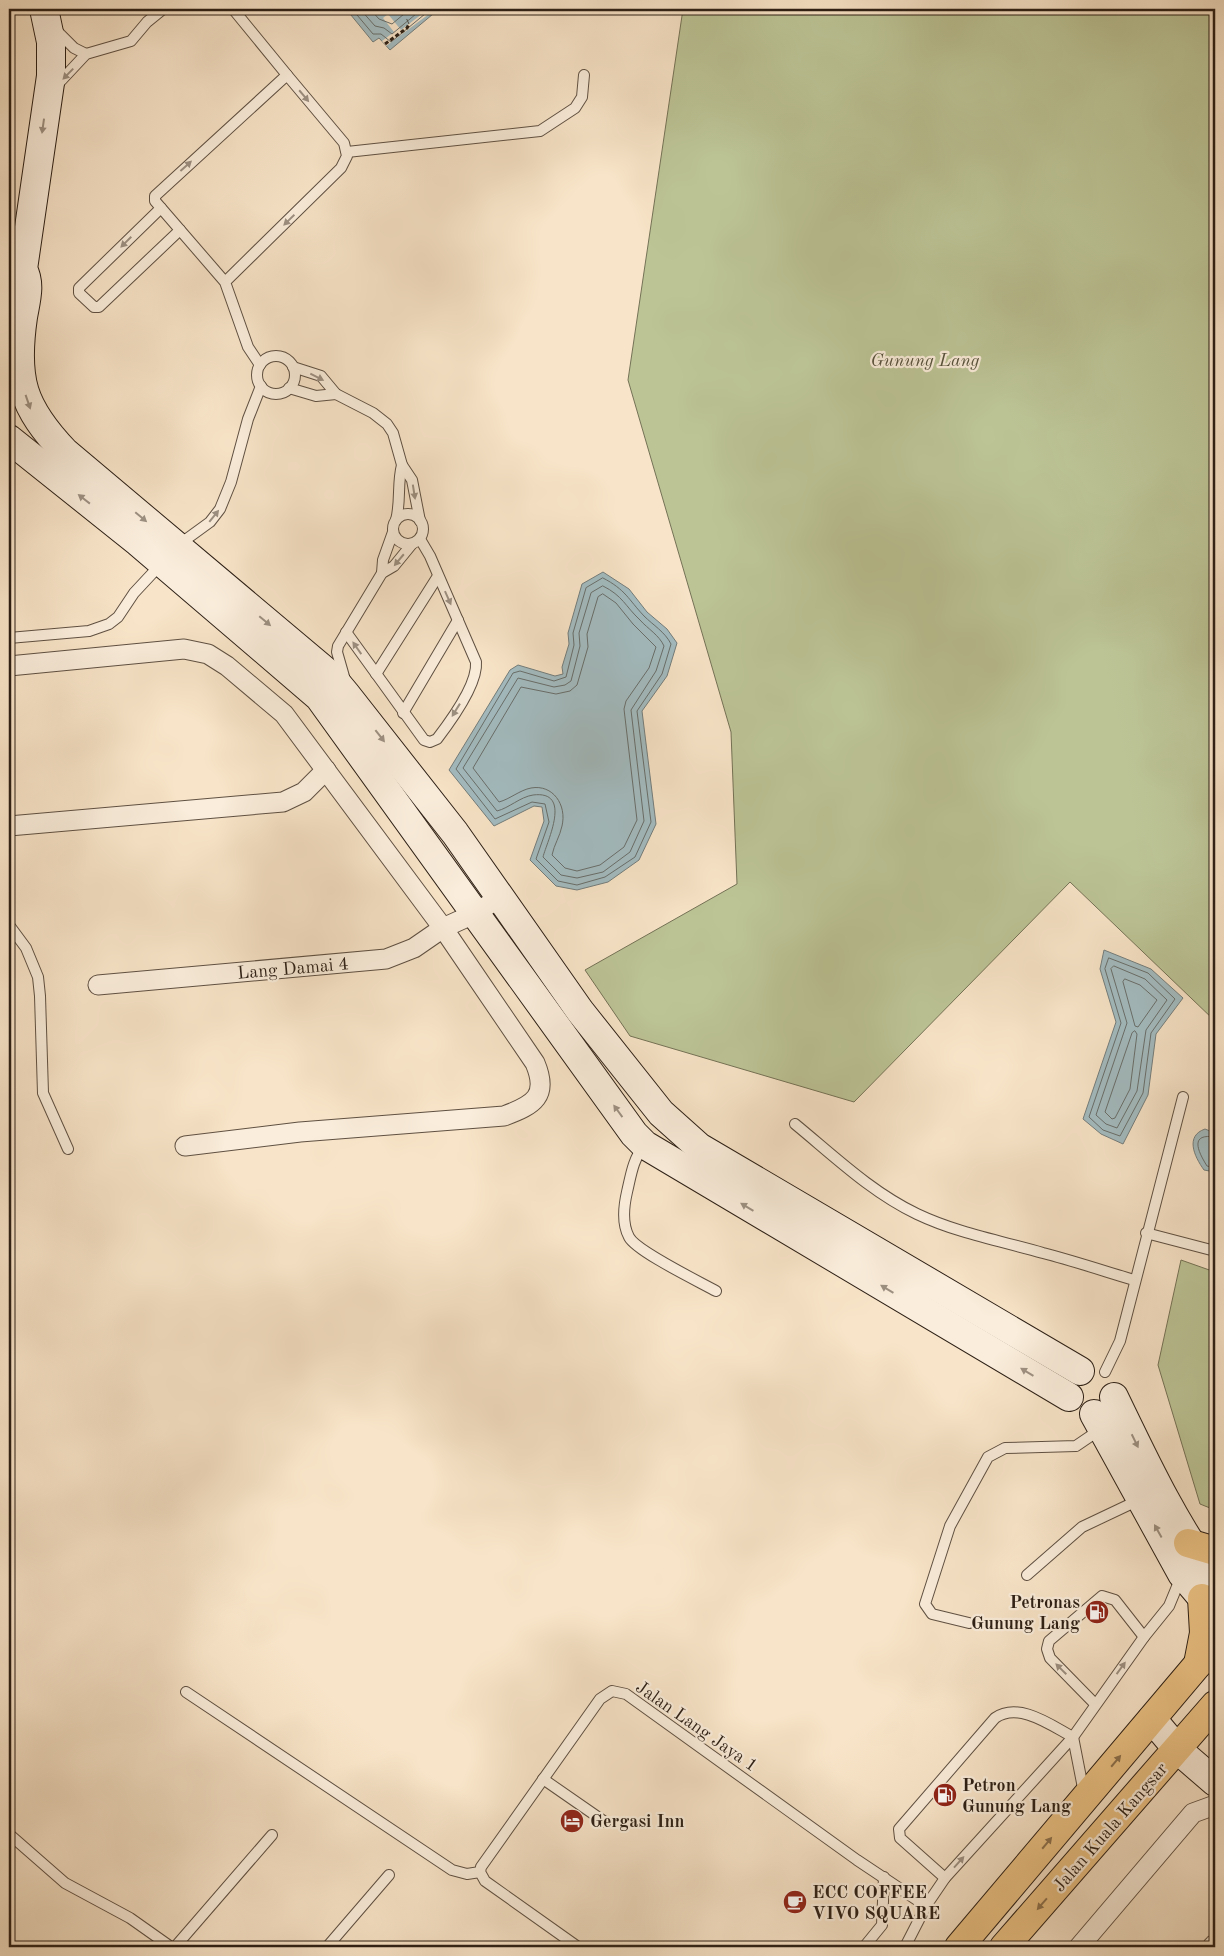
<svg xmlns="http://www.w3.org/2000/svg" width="1224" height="1956" viewBox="0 0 1224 1956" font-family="'Old Standard TT',serif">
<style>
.green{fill:#bcc496;stroke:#747256}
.water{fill:#a3bcc1;stroke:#737d7c}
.pier{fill:#f8e4c8}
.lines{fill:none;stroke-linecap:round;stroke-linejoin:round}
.shore{stroke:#686e6b;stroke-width:1}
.ferry{stroke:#504e49;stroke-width:1;stroke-dasharray:6 5;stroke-linecap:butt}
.lane-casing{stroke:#5f5042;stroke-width:12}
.street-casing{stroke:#5f5042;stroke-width:21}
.secondary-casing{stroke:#2c1f15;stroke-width:30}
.highway-casing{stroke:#2c1f15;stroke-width:30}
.path{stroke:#2c1f15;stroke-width:3;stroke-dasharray:4 2.5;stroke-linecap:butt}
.lane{stroke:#faeddb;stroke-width:10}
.street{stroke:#faeddb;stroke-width:19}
.secondary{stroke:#faeddb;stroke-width:28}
.highway{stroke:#ecc284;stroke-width:28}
.oneway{fill:#9d9082}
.oneway2{fill:#8c704c}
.labels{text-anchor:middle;stroke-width:4.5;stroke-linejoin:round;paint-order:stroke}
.park-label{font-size:18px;font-style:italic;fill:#57513c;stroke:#faeddb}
.street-label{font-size:18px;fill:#2c1f15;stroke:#faeddb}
.poi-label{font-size:18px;font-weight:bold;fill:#2c1f15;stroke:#faeddb;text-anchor:start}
</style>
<rect width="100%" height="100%" fill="#f8e4c8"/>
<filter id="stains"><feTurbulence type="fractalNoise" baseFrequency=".004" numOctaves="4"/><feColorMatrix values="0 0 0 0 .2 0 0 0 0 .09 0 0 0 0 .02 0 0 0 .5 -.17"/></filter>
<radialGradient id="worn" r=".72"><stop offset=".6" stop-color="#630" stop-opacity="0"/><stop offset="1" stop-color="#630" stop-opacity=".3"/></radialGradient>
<g class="green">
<polygon points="683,9 1215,9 1215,1021 1070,882 854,1102 630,1036 585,970 737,884 731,732 628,380"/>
<polygon points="1181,1260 1215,1272 1215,1510 1200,1504 1158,1365"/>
</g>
<g class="water">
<polygon points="346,9 439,9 390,50 379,38 373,42"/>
<polygon points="603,572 629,589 647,612 667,629 677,643 667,676 642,711 656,824 639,860 608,882 577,890 556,886 530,860 544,821 542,807 534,806 494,826 449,770 510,670 518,665 555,676 563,674 562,667 569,644 568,633 582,584"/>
<polygon points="1104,950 1151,969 1183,998 1156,1034 1148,1095 1123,1144 1101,1134 1083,1119 1116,1022 1100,969"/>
<path d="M1205 1129 1215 1133V1172L1204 1170C1194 1156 1185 1136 1205 1129Z"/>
</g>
<polygon class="pier" points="418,9 425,9 429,14 386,46 382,41 394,32 383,18 388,14 401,30 422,14"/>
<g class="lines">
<g class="shore">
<polyline points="352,9 373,34 381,34 391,42 431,9"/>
<polyline points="360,9 375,26 384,28 392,34 422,9"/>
<polyline points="370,9 379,19 392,24 410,9"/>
<path d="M603 578C626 590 628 599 644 616 653 625 665 632 671 644L662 674 637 711 651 822 635 857 605 877 577 885 558 881 536 859 549 822 545 804 532 802 495 819 456 769 513 673 520 671 554 681 566 677 574 645 573 633 586 588Z"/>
<path d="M603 586C623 596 625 606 640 620 648 629 659 635 664 646L656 671 631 710 644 821 630 852 603 872 577 878 561 875 543 857C547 841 573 790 533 795 520 797 509 808 497 811L463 768 518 678 554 687 565 685 571 681 580 646 579 633 591 593Z"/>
<path d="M603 594 616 603 633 624 656 647 649 668 626 701 624 709 637 820 624 847 600 865 577 871 565 868 552 855C554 845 560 836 562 826 567 805 553 784 531 788 520 790 510 799 499 802L473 768 521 687 556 694 570 691 577 685 588 647 587 634 598 597Z"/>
<polygon points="1109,958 1148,973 1175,999 1151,1033 1143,1093 1120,1136 1103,1130 1089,1117 1121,1023 1105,969"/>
<polygon points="1114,966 1145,979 1167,1000 1146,1030 1137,1091 1117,1128 1106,1124 1096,1115 1127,1023 1111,969"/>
<polygon points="1125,979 1140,985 1157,1000 1138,1027 1135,1026 1123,982"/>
<polygon points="1135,1031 1137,1034 1130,1089 1115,1118 1112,1119 1105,1112 1132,1033"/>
<path d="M1215 1137C1190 1133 1197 1150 1207 1166L1215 1168"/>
</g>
<polyline class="ferry" points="402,9 409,24"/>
<g class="lane-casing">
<g id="lane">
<polyline points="233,9 287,75"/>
<polyline points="56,30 74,48 86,54"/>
<polyline points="56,86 86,54 131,41 147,22 163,9"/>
<polyline points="347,152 540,131 575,108 582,97 584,75"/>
<polyline points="161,208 79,288 79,293 94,307 99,307 180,230"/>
<polyline points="225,282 341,168 347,156 344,143 287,75 155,196 155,201 225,282 248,347 260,365"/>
<circle cx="276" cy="375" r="19"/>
<polyline points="293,367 321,376 336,394 373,413 387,424 393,433 402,465 412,480 420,521"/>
<polyline points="289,388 316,396 336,394"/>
<circle cx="408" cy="529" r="15"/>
<path d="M396 520C401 502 397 483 402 465"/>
<polyline points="177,546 210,522 220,509 231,482 248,419 261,386"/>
<polyline points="382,573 383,560 393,532"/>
<path d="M346 632 424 740 430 742 437 739C450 722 478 684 476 662L430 556 420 539"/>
<polyline points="9,638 89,631 109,624 118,617 134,593 161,564"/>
<polyline points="376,674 438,576"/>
<polyline points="345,680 337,652 338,646 382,573 394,566 412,544"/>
<polyline points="403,713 458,620"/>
<polyline points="9,925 26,948 38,977 40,996 43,1093 68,1149"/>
<path d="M795 1124C834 1156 871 1192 917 1214 957 1233 1001 1241 1043 1253 1074 1261 1104 1271 1134 1280"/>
<path d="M644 1146C633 1159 631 1175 627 1192 624 1205 622 1224 629 1237 636 1251 698 1281 716 1291"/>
<polyline points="1146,1233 1215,1251"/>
<polyline points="1105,1372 1120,1341 1183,1097"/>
<polyline points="1027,1575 1082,1527 1139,1500"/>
<polyline points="969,1623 932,1614 925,1604 950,1526 988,1457 1005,1448 1076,1446 1101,1429"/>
<polyline points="186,1692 452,1870 467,1874 480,1872"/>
<polyline points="1095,1704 1050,1658 1047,1649 1049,1641 1102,1596 1115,1600 1144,1637"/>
<polyline points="1073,1737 1084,1793"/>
<polyline points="543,1779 605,1822"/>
<polyline points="9,1834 65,1883 130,1918 171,1947"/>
<path d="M945 1878 900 1838 899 1829 995 1718C1019 1701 1052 1726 1073 1737"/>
<polyline points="175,1947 272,1835"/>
<polyline points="327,1947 389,1875"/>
<polyline points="578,1947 485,1881 480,1872 481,1867 600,1699 612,1691 626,1694 857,1860 926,1906"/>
<polyline points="864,1947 882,1925 884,1877"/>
<polyline points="905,1947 926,1906 945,1878 1073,1737 1144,1637 1169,1606 1181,1577"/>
</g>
</g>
<g class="street-casing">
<g id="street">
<path d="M9 666 184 649 208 654 227 666 284 714 443 928 535 1063C549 1096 534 1105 504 1116L300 1132 185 1146"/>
<polyline points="9,826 283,802 304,792 326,770"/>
<polyline points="98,985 386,959 414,948 443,928 476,913 500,897"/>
<polyline points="1079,1947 1193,1813 1215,1805"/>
<polyline points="1212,1947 1215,1944"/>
</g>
</g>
<g class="secondary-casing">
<g id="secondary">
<path d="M44 9 51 42V76L23 269C31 284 26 300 23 317 14 379 22 407 65 452L330 675 345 693 455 833 580 1011 661 1113 699 1147 1080 1371"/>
<polyline points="9,439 138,542 319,697 634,1134 645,1145 1069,1397"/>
<path d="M1114 1397C1145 1461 1173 1522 1215 1579"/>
<polyline points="1094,1414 1182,1574 1215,1613"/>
<polyline points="1152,1719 1178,1750 1215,1782"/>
</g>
</g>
<g class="highway-casing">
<g id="highway">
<polyline points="1188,1543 1215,1551"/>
<polyline points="1198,1664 1204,1633 1202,1598"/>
<polyline points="959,1947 1215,1644"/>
<polyline points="1004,1947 1215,1705"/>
</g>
</g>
<polyline class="path" points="385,44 407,28 409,24"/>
<use href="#lane" class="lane"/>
<use href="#street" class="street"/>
<use href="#secondary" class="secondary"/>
<use href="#highway" class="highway"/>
</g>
<defs><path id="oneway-solid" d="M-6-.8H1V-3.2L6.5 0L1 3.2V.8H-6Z" transform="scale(1.25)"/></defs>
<g class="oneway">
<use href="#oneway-solid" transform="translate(68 74) rotate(134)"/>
<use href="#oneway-solid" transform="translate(304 96) rotate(50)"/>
<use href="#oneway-solid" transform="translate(43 126) rotate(98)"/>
<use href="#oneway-solid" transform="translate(186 166) rotate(-42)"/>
<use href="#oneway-solid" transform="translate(289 220) rotate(136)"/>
<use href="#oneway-solid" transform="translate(126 242) rotate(135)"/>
<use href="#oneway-solid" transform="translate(317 377) rotate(27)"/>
<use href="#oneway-solid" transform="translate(28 402) rotate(71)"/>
<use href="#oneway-solid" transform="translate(414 492) rotate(81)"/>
<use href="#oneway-solid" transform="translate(84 499) rotate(-142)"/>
<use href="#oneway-solid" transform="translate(214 516) rotate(-51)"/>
<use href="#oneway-solid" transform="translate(141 517) rotate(40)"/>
<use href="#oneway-solid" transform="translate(399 560) rotate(130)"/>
<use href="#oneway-solid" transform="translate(448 598) rotate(66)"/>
<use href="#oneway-solid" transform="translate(265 621) rotate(40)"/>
<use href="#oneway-solid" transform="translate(357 648) rotate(-125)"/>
<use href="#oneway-solid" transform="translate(456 710) rotate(122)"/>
<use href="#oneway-solid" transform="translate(380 736) rotate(52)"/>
<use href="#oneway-solid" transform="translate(618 1111) rotate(-126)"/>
<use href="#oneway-solid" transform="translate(747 1207) rotate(-149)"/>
<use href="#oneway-solid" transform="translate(887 1289) rotate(-149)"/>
<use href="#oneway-solid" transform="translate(1027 1372) rotate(-149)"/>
<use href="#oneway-solid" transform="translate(1135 1441) rotate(64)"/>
<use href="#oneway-solid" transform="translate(1158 1531) rotate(-119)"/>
<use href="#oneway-solid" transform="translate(1121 1668) rotate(-54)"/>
<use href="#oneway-solid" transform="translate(1061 1669) rotate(-135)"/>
<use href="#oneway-solid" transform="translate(959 1862) rotate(-48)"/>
</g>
<g class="oneway2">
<use href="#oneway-solid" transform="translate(1116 1761) rotate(-50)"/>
<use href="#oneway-solid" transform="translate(1047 1843) rotate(-50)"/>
<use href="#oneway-solid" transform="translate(1042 1904) rotate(131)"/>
</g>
<defs>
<g id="fuel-disc" transform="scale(1.25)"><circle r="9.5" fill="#8f2418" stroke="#faeddb"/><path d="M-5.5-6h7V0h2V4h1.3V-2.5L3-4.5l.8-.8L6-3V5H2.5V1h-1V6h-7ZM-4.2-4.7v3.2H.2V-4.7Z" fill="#fff"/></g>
<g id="hotel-disc" transform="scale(1.25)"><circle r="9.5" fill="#8f2418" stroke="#faeddb"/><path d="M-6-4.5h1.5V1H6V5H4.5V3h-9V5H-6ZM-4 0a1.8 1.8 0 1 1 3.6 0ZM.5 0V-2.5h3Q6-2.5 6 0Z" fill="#fff"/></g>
<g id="cafe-disc" transform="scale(1.25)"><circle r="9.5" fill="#8f2418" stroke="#faeddb"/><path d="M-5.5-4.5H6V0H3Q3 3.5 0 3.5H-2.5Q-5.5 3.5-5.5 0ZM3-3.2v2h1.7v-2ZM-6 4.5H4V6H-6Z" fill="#fff"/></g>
</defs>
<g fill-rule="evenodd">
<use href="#fuel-disc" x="1097" y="1612"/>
<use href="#fuel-disc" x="945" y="1795"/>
<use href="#hotel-disc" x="572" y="1821"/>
<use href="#cafe-disc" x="795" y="1902"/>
</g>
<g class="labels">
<g class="park-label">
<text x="925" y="366">Gunung Lang</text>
</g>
<g class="street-label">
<text transform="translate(293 968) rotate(-5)" y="6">Lang Damai 4</text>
<text transform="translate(697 1726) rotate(35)" y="6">Jalan Lang Jaya 1</text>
<text transform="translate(1110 1827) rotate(-49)" y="6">Jalan Kuala Kangsar</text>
</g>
<g class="poi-label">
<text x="1080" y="1608" text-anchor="end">Petronas<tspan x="1080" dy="21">Gunung Lang</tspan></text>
<text x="962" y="1791">Petron<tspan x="962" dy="21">Gunung Lang</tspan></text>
<text x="590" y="1827">Gergasi Inn</text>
<text x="812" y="1898">ECC COFFEE<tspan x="812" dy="21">VIVO SQUARE</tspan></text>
</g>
</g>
<rect width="1224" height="1956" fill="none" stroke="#f8e4c8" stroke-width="30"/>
<rect x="10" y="10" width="1204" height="1936" fill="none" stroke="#2c1f15" stroke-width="2.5"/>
<rect x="15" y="15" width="1194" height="1926" fill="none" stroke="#2c1f15"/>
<rect width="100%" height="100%" filter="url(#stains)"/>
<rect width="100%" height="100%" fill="url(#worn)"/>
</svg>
